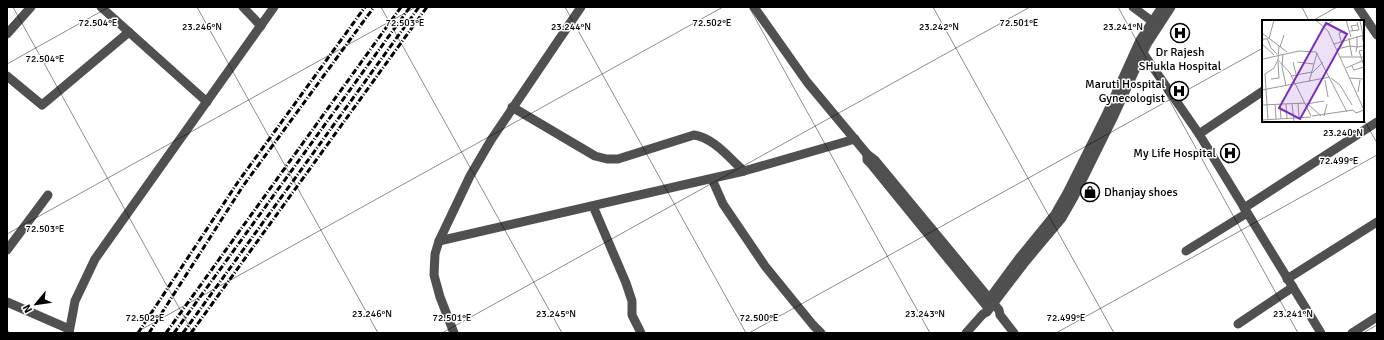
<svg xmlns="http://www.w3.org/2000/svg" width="1384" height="340" viewBox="0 0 1384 340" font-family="Signika,sans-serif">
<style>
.building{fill:url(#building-cross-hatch)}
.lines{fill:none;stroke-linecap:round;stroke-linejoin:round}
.minor{stroke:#505050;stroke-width:9}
.rail{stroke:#000;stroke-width:3;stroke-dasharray:6 2 1 2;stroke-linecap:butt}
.ticks{fill:none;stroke:#000;stroke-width:1;stroke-opacity:0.45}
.labels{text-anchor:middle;stroke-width:3;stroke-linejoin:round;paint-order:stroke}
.poi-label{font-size:12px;fill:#000;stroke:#fff;text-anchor:end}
.inset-road{fill:none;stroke:#999;stroke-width:1}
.view{fill:#7b2cbf;fill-opacity:0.15;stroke:#7b2cbf;stroke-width:2}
.inset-edge{fill:none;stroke:#000;stroke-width:2}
.ticks-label{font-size:10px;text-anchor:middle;fill:#000;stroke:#fff;stroke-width:3;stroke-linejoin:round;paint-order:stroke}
</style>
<defs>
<pattern id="building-cross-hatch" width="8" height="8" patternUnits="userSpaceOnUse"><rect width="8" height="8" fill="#c0c0c0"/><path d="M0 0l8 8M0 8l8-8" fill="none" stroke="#a3a3a3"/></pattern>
</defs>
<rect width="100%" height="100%" fill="#fff"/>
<polygon class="building" points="1232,146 1239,158 1228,164 1223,155 1226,153 1224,150"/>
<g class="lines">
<g class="minor">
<polyline points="101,7 207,102"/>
<polyline points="243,7 261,26"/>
<polyline points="754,7 807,82 867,154 875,160 989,298 999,310 1000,315 1014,333"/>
<polyline points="1133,7 1157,25"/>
<polyline points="1358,7 1377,35"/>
<polyline points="7,34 31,7"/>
<polyline points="1143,53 1199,134 1321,333"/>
<polyline points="7,76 42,105 129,32"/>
<path d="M512 107 595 156 607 159H618L694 135C714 138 729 158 744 171"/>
<polyline points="1199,134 1263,91"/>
<polyline points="867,154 867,160 870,163 988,308"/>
<polyline points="712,179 723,204 765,266 813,325 821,333"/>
<polyline points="593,206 626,283 632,301 632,315 641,333"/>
<polyline points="1244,208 1377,122"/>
<polyline points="439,241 744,171 855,139"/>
<polyline points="7,250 48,195"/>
<polyline points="1186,251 1247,213"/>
<polyline points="1287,279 1377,222"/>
<polyline points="7,302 69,329"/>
<polyline points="986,303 1020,257 1055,214 1067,193 1106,115 1140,40 1162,7"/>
<polyline points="1238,324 1293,287"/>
<polyline points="69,333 75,301 95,259 274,7"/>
<polyline points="454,333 440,297 434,275 435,254 439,241 470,176 491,140 581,7"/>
<polyline points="966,333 983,314 987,312 1026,261 1062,218 1074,197 1113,118 1147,44 1171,7"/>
<polyline points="1352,333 1377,317"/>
</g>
<g class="rail">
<polyline points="138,333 238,182 365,7"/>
<polyline points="149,333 243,186 374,7"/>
<polyline points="166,333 401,7"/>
<polyline points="174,333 410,7"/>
<polyline points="183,333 419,7"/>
<polyline points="191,333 427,7"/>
</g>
</g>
<path class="ticks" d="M13 7 193 333M197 7 378 333M381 7 562 333M565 7 746 333M749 7 930 333M933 7 1114 333M1118 7 1298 333M1302 7 1309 21M1312 21 1337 7M7 64 109 7M1363 118 1377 143M7 234 416 7M7 329 9 333M135 333 723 7M442 333 1030 7M749 333 1263 48M1056 333 1377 155M1363 333 1377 325"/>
<defs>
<g id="hospital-ring" transform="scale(1)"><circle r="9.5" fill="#fff" stroke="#000" stroke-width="1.5"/><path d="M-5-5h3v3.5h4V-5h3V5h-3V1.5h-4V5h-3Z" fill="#000"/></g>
<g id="shop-ring" transform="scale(1)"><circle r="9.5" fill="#fff" stroke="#000" stroke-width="1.5"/><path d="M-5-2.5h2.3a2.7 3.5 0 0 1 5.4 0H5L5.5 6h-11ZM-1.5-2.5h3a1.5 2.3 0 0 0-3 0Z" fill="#000"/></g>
</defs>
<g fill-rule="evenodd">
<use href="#hospital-ring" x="1180" y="33"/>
<use href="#hospital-ring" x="1179" y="91"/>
<use href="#hospital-ring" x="1230" y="153"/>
<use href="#shop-ring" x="1090" y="192"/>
</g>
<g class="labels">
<g class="poi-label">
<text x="1180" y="56" text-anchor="middle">Dr Rajesh<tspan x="1180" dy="14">SHukla Hospital</tspan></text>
<text x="1165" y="88">Maruti Hospital<tspan x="1165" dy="14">Gynecologist</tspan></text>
<text x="1216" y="157">My Life Hospital</text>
<text x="1104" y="196" text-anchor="start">Dhanjay shoes</text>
</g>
</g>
<g transform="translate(1262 20)">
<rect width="102" height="102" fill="#fff"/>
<path class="inset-road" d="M84 0 89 17M62 7 72 0M88 11 97 10 95 2M91 11 89 6 96 5M0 13 25 32M101 15 98 1 101 0M95 16V27L102 26 100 15M5 18 9 28 15 34M87 18 88 26 95 27 94 32M5 19H1L0 24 12 35M7 19 12 0M79 21 77 13 83 11M72 24 102 15M17 26 16 40 28 53 49 96M18 27 22 15M75 29 88 26 90 36M102 30 97 31 102 46M21 34 20 47 24 66M78 37H102M1 39 37 31 54 32 85 92M31 42 34 54M35 42 52 44M90 46 92 50 102 47M84 48 102 40M49 54 61 42M29 56 50 52M69 58 78 65 90 85M88 58 102 59M9 59 17 58 16 42M63 60 66 77M47 62 55 33M0 70 68 57M96 72 98 60M36 83 37 98M13 84 14 99M18 84 19 99M24 84 25 98M30 84 32 102M44 84 62 81M46 84 59 96M0 85 43 83M50 96 91 90 94 93 102 90 66 11 54 0M62 96 65 84M0 100 49 97M6 100 3 54 12 48 16 40"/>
<path class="view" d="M64 3 85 14 38 99 17 88Z"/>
<rect width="102" height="102" class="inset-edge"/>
</g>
<g class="ticks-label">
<text x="98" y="26">72.504°E</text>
<text x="405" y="26">72.503°E</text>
<text x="712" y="26">72.502°E</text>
<text x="1019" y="26">72.501°E</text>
<text x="202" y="30">23.246°N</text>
<text x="571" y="30">23.244°N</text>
<text x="939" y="30">23.242°N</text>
<text x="1123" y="30">23.241°N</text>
<text x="45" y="62">72.504°E</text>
<text x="1343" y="136">23.240°N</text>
<text x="1339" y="164">72.499°E</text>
<text x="45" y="232">72.503°E</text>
<text x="372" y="317">23.246°N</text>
<text x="556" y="317">23.245°N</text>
<text x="925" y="317">23.243°N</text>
<text x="1293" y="317">23.241°N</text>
<text x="145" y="321">72.502°E</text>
<text x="452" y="321">72.501°E</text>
<text x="759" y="321">72.500°E</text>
<text x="1066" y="321">72.499°E</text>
</g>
<rect width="1384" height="340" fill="none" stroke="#000000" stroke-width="16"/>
<g transform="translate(36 304) rotate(241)" stroke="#ffffff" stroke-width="3" paint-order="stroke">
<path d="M0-3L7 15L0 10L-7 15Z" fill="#000000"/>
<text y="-6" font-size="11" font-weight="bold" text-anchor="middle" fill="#000000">N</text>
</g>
</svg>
